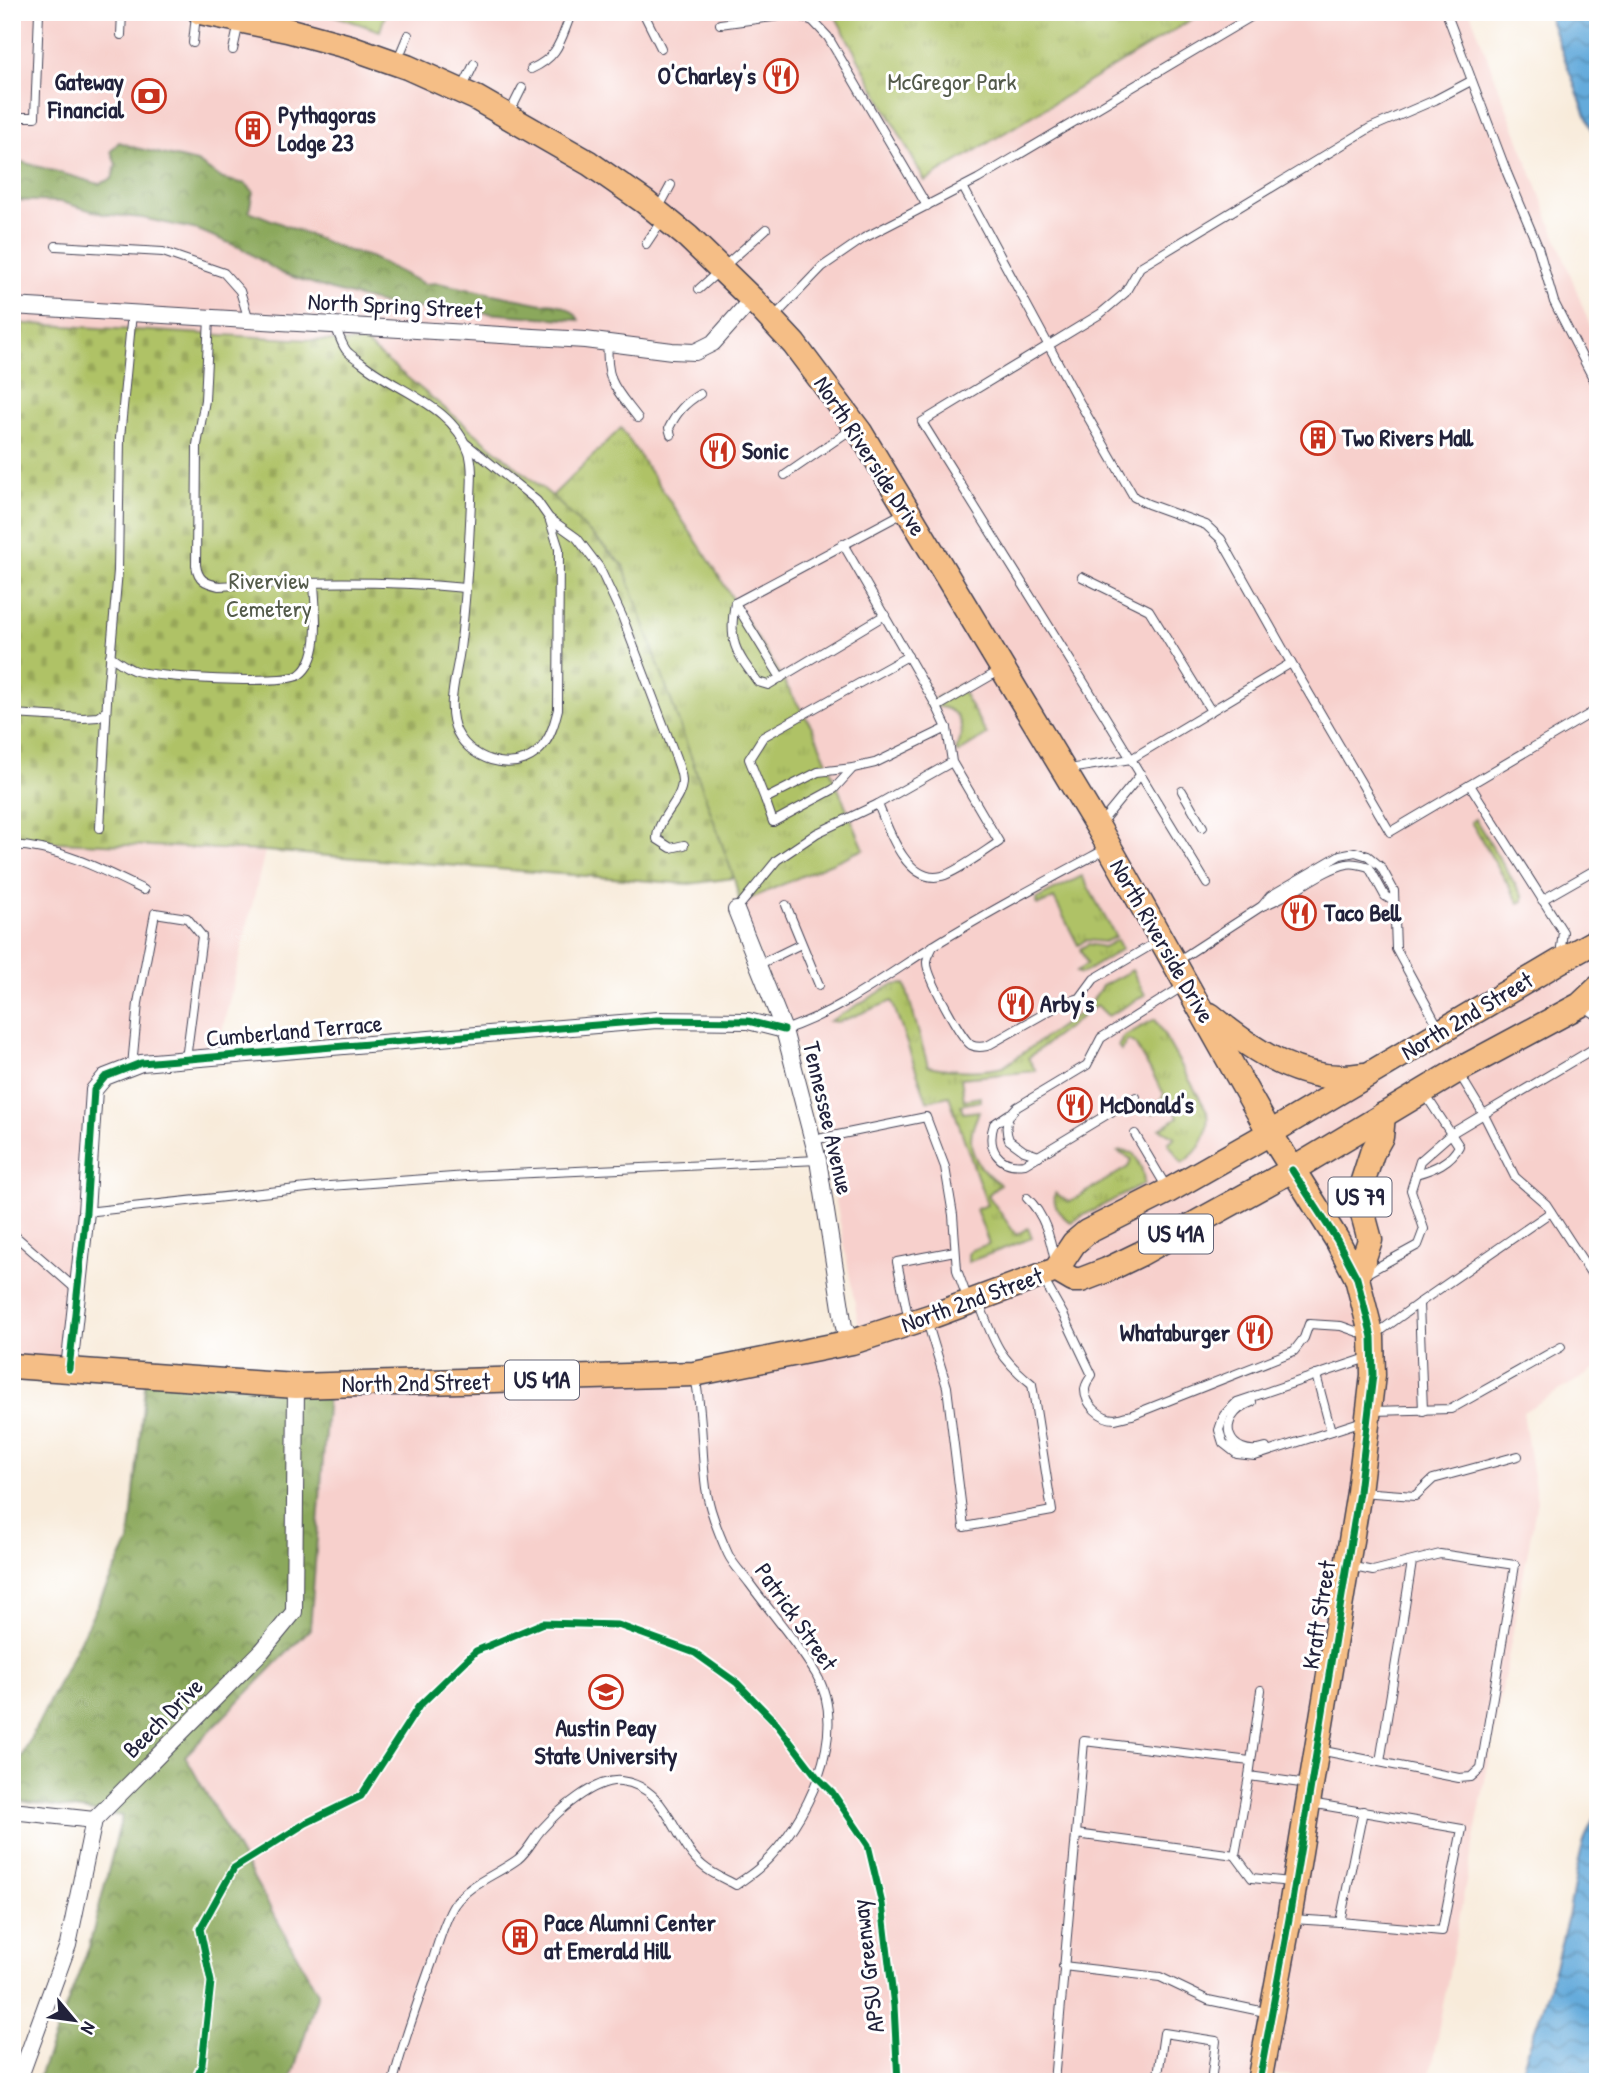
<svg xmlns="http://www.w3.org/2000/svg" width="1610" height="2094" viewBox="0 0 1610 2094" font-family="'Patrick Hand',sans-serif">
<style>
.built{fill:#f7d0cc}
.grass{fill:url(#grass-tufts);stroke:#687250;stroke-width:2}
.forest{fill:url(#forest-crowns);stroke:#56654b;stroke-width:2}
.cemetery{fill:url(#cemetery-stones);stroke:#687250;stroke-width:2}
.garden{fill:url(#garden-dots);stroke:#687250;stroke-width:2}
.water{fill:url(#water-waves);stroke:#44668b;stroke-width:2}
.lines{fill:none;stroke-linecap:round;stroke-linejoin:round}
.service-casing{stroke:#424053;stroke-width:10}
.minor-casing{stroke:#424053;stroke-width:18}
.primary-casing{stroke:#424053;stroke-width:27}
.trunk-casing{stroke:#424053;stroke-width:27}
.service{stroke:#fff;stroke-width:8}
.minor{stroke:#fff;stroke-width:16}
.primary{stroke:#f5be86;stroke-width:24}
.trunk{stroke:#f5be86;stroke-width:24}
.cycleway-casing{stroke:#fff;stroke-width:11}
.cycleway{stroke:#00873e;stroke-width:7}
.labels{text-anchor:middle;stroke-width:6;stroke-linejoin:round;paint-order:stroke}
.shield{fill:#fff;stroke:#646476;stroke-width:2}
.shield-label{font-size:23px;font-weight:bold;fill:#22223b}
.poi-label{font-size:24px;font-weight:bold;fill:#22223b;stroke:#fff;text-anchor:start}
.park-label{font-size:24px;fill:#535a4a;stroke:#fff}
.street-label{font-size:24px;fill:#22223b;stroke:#fff}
</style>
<defs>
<pattern id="grass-tufts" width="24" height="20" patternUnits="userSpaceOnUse" patternTransform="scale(1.75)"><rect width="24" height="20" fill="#afc266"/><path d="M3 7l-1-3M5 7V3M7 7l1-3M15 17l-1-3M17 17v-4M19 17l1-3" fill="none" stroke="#96a659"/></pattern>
<pattern id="forest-crowns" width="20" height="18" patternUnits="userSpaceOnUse" patternTransform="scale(1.75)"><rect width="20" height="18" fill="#8ba85b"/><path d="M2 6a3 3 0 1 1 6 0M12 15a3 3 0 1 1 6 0" fill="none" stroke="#71884c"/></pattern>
<pattern id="cemetery-stones" width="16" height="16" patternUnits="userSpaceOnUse" patternTransform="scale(1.75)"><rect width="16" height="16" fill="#afc266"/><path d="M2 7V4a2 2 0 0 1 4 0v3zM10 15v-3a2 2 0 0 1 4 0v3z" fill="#96a659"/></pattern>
<pattern id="garden-dots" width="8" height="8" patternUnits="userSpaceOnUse" patternTransform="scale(1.75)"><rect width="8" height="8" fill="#afc266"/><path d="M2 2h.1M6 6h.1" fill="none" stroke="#96a659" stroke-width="1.8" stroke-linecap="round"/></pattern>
<pattern id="water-waves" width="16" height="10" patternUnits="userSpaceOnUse" patternTransform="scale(1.75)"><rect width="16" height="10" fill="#65abdb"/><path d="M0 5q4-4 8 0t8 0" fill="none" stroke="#538bb3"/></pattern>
</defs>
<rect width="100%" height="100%" fill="#fff"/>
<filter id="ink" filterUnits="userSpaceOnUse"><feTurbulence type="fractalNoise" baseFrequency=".0143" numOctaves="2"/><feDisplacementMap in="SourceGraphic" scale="14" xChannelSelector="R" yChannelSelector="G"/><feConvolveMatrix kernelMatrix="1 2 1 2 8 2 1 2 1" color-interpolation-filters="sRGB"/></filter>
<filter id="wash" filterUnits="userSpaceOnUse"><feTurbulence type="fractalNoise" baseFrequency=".00686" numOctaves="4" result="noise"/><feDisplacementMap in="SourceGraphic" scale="28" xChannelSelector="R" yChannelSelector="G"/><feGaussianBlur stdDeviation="1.57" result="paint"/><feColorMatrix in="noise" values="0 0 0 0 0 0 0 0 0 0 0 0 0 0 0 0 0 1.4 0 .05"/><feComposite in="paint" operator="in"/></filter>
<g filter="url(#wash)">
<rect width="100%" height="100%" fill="#f8ebda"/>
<g class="built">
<polygon points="12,12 324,12 379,31 386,12 833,12 925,181 1204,12 1470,12 1592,331 1598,342 1598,1368 1523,1412 1537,1502 1429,2080 1274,2075 1272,2082 290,2082 318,1992 185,1756 310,1629 329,1381 656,1375 860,1332 818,1103 740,903 864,849 812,727 707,557 621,428 552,496 365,343 12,323"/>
<polygon points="12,840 265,851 216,1056 141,1063 94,1090 69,1369 12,1366"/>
</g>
<g class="grass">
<polygon points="324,12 386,12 380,31"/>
<polygon points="833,12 1204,12 925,181"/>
<polygon points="621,428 707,557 812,727 864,849 740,903 734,878 552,496"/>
<path d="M959 685 987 735 958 753 956 750C969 725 957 703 927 707L926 704Z"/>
<polygon points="1082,876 1116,937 1104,942 1086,940 1078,945 1054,898 1039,905 1036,904 1036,899"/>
<polygon points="1117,940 1122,949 1085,972 1080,974 1076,972 1087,964 1080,949 1088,944 1104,947"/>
<path d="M1132 970 1145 995 1108 1016 1097 1005 1028 1058 1036 1071 961 1078 964 1100 980 1097V1101L961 1105 963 1113 979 1111C977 1118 973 1125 972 1132 967 1154 983 1173 1000 1184L988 1195 1016 1235 1028 1228 1032 1238 968 1262V1254L971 1250 989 1244 976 1209 987 1205 949 1096 927 1101 892 1001 839 1022 830 1021 892 985 905 984 928 1066C954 1071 978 1073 1003 1067L1088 1007 1102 986Z"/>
<path d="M1155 1019 1207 1111C1210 1134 1201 1151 1182 1163L1168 1143 1175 1137 1160 1129 1178 1117 1170 1104 1151 1115 1164 1094 1135 1044 1128 1040 1121 1050 1118 1046 1123 1037Z"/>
<path d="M1121 1151 1133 1153C1140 1162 1144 1172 1144 1184L1071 1222C1061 1217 1052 1205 1055 1193L1069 1202 1128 1167 1131 1159 1118 1152Z"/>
</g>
<g class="forest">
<path d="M119 142 136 148 197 162 223 179 246 184 253 191 249 211 349 251 370 257 424 284 438 283 543 304C556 301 573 308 579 320L392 306 332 290 281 273 241 248 198 230 142 218 103 214 61 202 12 200V159L99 184 112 179 116 165 111 151Z"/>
<polygon points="147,1366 329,1381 310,1629 185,1756 318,1993 290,2082 37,2082 89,1947 122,1816 12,1800 12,1776 129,1542"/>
</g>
<polygon class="cemetery" points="12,323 365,343 552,496 623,565 734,878 689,884 265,851 12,840"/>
<polygon class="garden" points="1475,819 1523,897 1523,901 1519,903 1513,893 1471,822"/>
<g class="water">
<polygon points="1547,12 1598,12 1598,147"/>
<path d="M1598 1811V2082H1519C1526 2051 1538 2023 1547 1994 1554 1969 1561 1945 1567 1920 1576 1884 1577 1844 1598 1811Z"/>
</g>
</g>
<g filter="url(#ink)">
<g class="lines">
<g class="service-casing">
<g id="service">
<polyline points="643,12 661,48"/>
<polyline points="1446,12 1507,173 1538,247 1554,302 1598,388"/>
<polyline points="720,24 795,14 813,21 828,37 927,206"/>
<polyline points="121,35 122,12"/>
<polyline points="193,43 196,15"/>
<polyline points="233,50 239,23"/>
<polyline points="397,61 408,35"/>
<path d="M531 69C560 56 560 40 572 12"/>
<polyline points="462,89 474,64"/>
<polyline points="509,114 522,88"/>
<polyline points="12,117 35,117 39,12"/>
<polyline points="963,187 1077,398 1134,497 1148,504 1206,525 1221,539 1283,649 1390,832 1598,709"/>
<polyline points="658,209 671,185"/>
<polyline points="646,244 662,220"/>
<polyline points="56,246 163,252 224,273 240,291 249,320"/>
<polyline points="699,289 766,229"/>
<polyline points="774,317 822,267 864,238 978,179 1259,12"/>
<path d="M209 318 205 400 197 445 196 565C198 580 205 583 219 586 301 582 383 580 465 588"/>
<path d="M335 325C338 333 341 343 346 350 350 355 357 359 362 363 398 392 453 405 469 453 474 467 471 486 471 501 469 550 466 600 460 649 457 675 445 707 457 732 473 764 523 776 545 743 552 733 555 721 558 709L559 549 549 518 537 501 464 442"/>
<path d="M608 343C605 382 616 389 638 418"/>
<path d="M671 435 669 428C677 412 685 403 700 394"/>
<polyline points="785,475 852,429"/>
<path d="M549 518 577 538 599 567 622 616 676 758C679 766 682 774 682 781 682 802 657 817 657 839L671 848 684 845"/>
<polyline points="843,544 937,707 999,671"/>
<polyline points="1082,577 1149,610 1211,711"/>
<path d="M735 603C728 642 735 651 758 682L768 685 885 615"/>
<polyline points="735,603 905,512"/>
<polyline points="735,603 781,678"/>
<path d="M110 656C118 661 125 667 133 670 151 678 284 685 299 675 323 658 315 608 314 583"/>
<polyline points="908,656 763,737 749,759 765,799 818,772 853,768 875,763 947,728 937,707"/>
<polyline points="12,714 83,718 98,717 106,711"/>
<path d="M947 728 952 762 999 842C985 851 957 872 942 876 907 885 888 829 878 804L952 762"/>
<polyline points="1069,769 1131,759 1291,663"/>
<polyline points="1470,785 1563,932 1560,955"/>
<polyline points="1182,791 1203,827"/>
<polyline points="765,799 773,822 834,789 853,768"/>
<polyline points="1100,824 1141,774"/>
<polyline points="100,828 108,683 118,571 120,438 132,313"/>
<path d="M12 845C59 847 103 870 144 890"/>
<polyline points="1207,884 1103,713 922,422 1100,314 1125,293 1140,267 1150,261 1370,128 1435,100 1471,81"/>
<polyline points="1542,900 1598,868"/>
<polyline points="786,905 819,985"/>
<polyline points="1262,906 1270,896 1340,855 1355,852 1368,856 1381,867 1394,891 1396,949 1439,1028"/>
<polyline points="736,910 777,860 817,833 878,804"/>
<path d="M933 946C931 951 927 957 927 962 926 975 961 1038 971 1045 977 1048 982 1047 987 1046L1063 1003 1080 998 1094 979 1160 940"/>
<path d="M1176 962 1262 906C1290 897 1322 869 1347 864 1354 862 1362 865 1369 867L1385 896 1393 901"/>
<polyline points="758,965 801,944"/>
<polyline points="1583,1006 1598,1016"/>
<path d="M784 1030C838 1012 886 976 933 946 989 911 1048 880 1106 849"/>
<polyline points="132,1066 138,1003 155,913 187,918 202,936 186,1059"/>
<polyline points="1460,1075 1483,1113 1515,1177 1546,1204 1598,1284"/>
<path d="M1009 1114 994 1124C986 1148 998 1168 1025 1164L1136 1097"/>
<polyline points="1135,1134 1167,1188"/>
<polyline points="813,1140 926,1117 945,1167 953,1215 957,1270 968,1300"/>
<path d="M1039 1156 1024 1151 1009 1140C1004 1127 1006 1117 1017 1107L1087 1065 1101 1038 1185 985"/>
<path d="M1416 1174C1434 1169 1451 1162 1459 1146L1425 1094"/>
<path d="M1027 1198C1045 1215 1050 1238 1055 1261"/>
<polyline points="86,1212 316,1187 467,1176 818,1160"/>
<polyline points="12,1233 78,1291"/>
<polyline points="1365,1274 1418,1245 1424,1229 1411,1190 1420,1161 1452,1133 1598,1046"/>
<path d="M1042 1277 1063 1314 1092 1375C1089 1380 1085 1384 1085 1390 1085 1404 1101 1419 1115 1419 1120 1418 1126 1416 1132 1415L1294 1351 1304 1338 1309 1324 1341 1326 1372 1337 1419 1303 1423 1411"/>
<polyline points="1419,1303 1551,1212"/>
<polyline points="909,1321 897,1262 955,1251"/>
<path d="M927 1321 947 1387 964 1527 1052 1511 1032 1384C997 1356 994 1341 978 1300"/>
<polyline points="1316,1375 1331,1431"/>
<path d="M1252 1402C1212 1417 1228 1460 1266 1448"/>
<polyline points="1372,1411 1451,1409 1561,1347"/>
<polyline points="1363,1421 1255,1456 1237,1454 1223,1443 1219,1430 1224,1415 1237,1402 1370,1357"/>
<polyline points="1360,1492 1415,1496 1433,1479 1518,1456"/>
<polyline points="1261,1690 1249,1776 1308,1784"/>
<polyline points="1319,1750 1459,1778 1471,1777 1481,1768 1515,1565 1440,1554 1373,1571 1349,1566"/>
<polyline points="1380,1762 1412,1562"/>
<polyline points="1249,1776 1235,1855 1252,1878 1290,1882"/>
<polyline points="1310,1803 1462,1829 1442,1931 1340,1922 1363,1811"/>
<polyline points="1076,1834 1084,1741 1250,1761"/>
<polyline points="1292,1919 1340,1922"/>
<polyline points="1063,1966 1160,1977 1208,2000 1270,2013"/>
<path d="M393 2082C403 2042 417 2004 431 1965 438 1945 443 1923 454 1905 468 1884 498 1874 518 1859 528 1851 533 1839 541 1830 558 1811 595 1778 621 1781 669 1787 672 1840 703 1866 712 1874 725 1879 736 1885 744 1879 754 1873 761 1866 806 1825 851 1732 816 1674 797 1642 772 1614 750 1584 743 1574 733 1565 728 1554 719 1534 709 1510 706 1488 701 1451 703 1414 695 1377"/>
<polyline points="1054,2082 1076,1834 1235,1855"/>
<polyline points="1157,2082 1164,2033 1216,2041 1211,2082"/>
</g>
</g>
<g class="minor-casing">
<g id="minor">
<polyline points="12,306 585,340 672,351 695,352 713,343 752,299"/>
<polyline points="736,910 784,1030 818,1160 844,1327 852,1342"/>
<polyline points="69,1369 86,1212 94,1090 105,1077 141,1063 657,1020 748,1021 784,1030"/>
<polyline points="12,1811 94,1820"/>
<polyline points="18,2082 68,1945 94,1820 262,1651 294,1612 296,1386"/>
</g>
</g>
<g class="primary-casing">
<g id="primary">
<polyline points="1056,1270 1073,1280 1081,1280 1107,1270 1140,1254 1292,1170"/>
<polyline points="12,1366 296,1386 694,1374 852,1342 932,1316 1056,1270 1074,1243 1087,1232 1168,1191 1270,1133"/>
</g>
</g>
<g class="trunk-casing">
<g id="trunk">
<polyline points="200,12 287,30 350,47 407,67 476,98 589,163 645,202 688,237 752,299 794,344 860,432 1098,827 1270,1133 1337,1240 1357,1278 1372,1337 1373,1375 1359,1492 1289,1919 1259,2082"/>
<path d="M1210 1015C1253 1051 1304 1086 1363 1075"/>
<polyline points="1270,1133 1560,961 1594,942 1598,942"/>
<polyline points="1292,1170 1457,1071 1580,1005 1598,988"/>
<polyline points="1357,1278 1370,1240 1360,1203 1361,1187 1372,1153 1381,1137 1383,1115"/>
</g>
</g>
<use href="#service" class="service"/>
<use href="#minor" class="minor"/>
<use href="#primary" class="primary"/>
<use href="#trunk" class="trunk"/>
<g class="cycleway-casing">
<g id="cycleway">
<polyline points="69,1369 86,1212 94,1090 105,1077 141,1063 657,1020 748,1021 784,1030"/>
<polyline points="195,2082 202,2064 211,1982 200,1929 234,1868 306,1823 361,1796 419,1706 476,1651 543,1623 618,1625 695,1653 737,1683 775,1722 817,1777 832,1792 868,1845 882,1904 894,2006 898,2082"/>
<polyline points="1259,2082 1289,1919 1359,1492 1373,1375 1372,1337 1357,1278 1337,1240 1292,1170"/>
</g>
</g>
<use href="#cycleway" class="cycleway"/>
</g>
</g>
<defs>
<g id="restaurant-ring" transform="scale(1.75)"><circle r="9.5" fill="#fff" stroke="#c8321e" stroke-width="1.5"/><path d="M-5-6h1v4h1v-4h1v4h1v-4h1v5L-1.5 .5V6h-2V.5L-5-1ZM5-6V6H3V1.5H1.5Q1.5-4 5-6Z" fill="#c8321e"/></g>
<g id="bank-ring" transform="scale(1.75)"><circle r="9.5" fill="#fff" stroke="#c8321e" stroke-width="1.5"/><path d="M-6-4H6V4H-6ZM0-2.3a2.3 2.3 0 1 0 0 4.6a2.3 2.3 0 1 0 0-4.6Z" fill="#c8321e"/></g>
<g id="building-ring" transform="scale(1.75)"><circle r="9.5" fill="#fff" stroke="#c8321e" stroke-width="1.5"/><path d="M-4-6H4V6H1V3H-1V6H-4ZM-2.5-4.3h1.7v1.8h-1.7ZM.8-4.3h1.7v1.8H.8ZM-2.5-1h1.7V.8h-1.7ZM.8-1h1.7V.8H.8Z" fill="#c8321e"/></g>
<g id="university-ring" transform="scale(1.75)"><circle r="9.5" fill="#fff" stroke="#c8321e" stroke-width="1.5"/><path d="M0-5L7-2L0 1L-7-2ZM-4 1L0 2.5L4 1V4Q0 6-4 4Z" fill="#c8321e"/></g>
</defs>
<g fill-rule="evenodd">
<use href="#restaurant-ring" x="781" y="76"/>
<use href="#bank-ring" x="149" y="96"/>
<use href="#building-ring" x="253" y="129"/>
<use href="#building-ring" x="1318" y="438"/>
<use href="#restaurant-ring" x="718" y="451"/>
<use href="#restaurant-ring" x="1299" y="913"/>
<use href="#restaurant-ring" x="1016" y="1004"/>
<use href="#restaurant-ring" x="1075" y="1105"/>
<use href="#restaurant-ring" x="1255" y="1333"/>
<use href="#university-ring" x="606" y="1692"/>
<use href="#building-ring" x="520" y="1937"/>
</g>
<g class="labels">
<g class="shield">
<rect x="1328.5" y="1177.5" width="63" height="39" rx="5"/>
<rect x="1139" y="1214.5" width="74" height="39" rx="5"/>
<rect x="505" y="1360.5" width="74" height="39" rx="5"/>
</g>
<g class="shield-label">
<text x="1360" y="1205">US 79</text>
<text x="1176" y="1242">US 41A</text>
<text x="542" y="1388">US 41A</text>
</g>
<g class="poi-label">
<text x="756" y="84" text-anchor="end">O'Charley's</text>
<text x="124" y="90" text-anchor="end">Gateway<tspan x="124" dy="28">Financial</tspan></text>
<text x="278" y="123">Pythagoras<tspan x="278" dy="28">Lodge 23</tspan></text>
<text x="1342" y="446">Two Rivers Mall</text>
<text x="742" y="459">Sonic</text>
<text x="1324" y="921">Taco Bell</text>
<text x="1040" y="1012">Arby's</text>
<text x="1100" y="1113">McDonald's</text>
<text x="1230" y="1341" text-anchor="end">Whataburger</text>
<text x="606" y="1736" text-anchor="middle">Austin Peay<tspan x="606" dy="28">State University</tspan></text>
<text x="544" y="1931">Pace Alumni Center<tspan x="544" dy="28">at Emerald Hill</tspan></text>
</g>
<g class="park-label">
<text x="952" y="90">McGregor Park</text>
<text x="269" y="589">Riverview<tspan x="269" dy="28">Cemetery</tspan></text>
</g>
<g class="street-label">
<text transform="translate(395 306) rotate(3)" y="8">North Spring Street</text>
<text transform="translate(870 456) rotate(57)" y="8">North Riverside Drive</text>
<text transform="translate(1162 941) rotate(60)" y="8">North Riverside Drive</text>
<text transform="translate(1467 1016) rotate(-31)" y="8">North 2nd Street</text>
<text transform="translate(294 1031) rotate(-5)" y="8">Cumberland Terrace</text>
<text transform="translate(828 1118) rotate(77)" y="8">Tennessee Avenue</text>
<text transform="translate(972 1300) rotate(-20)" y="8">North 2nd Street</text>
<text transform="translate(416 1383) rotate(-1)" y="8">North 2nd Street</text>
<text transform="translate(1319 1615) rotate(-81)" y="8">Kraft Street</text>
<text transform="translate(796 1617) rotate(55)" y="8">Patrick Street</text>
<text transform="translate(163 1718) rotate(-45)" y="8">Beech Drive</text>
<text transform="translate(868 1966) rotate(-97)" y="8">APSU Greenway</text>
</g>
</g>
<rect width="1610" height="2094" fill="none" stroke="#fff" stroke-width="42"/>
<g transform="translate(74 2020) rotate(119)" stroke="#ffffff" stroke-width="5" paint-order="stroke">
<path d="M0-5L12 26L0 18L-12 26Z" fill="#22223b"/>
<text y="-10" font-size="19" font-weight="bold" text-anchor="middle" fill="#22223b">N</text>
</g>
</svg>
